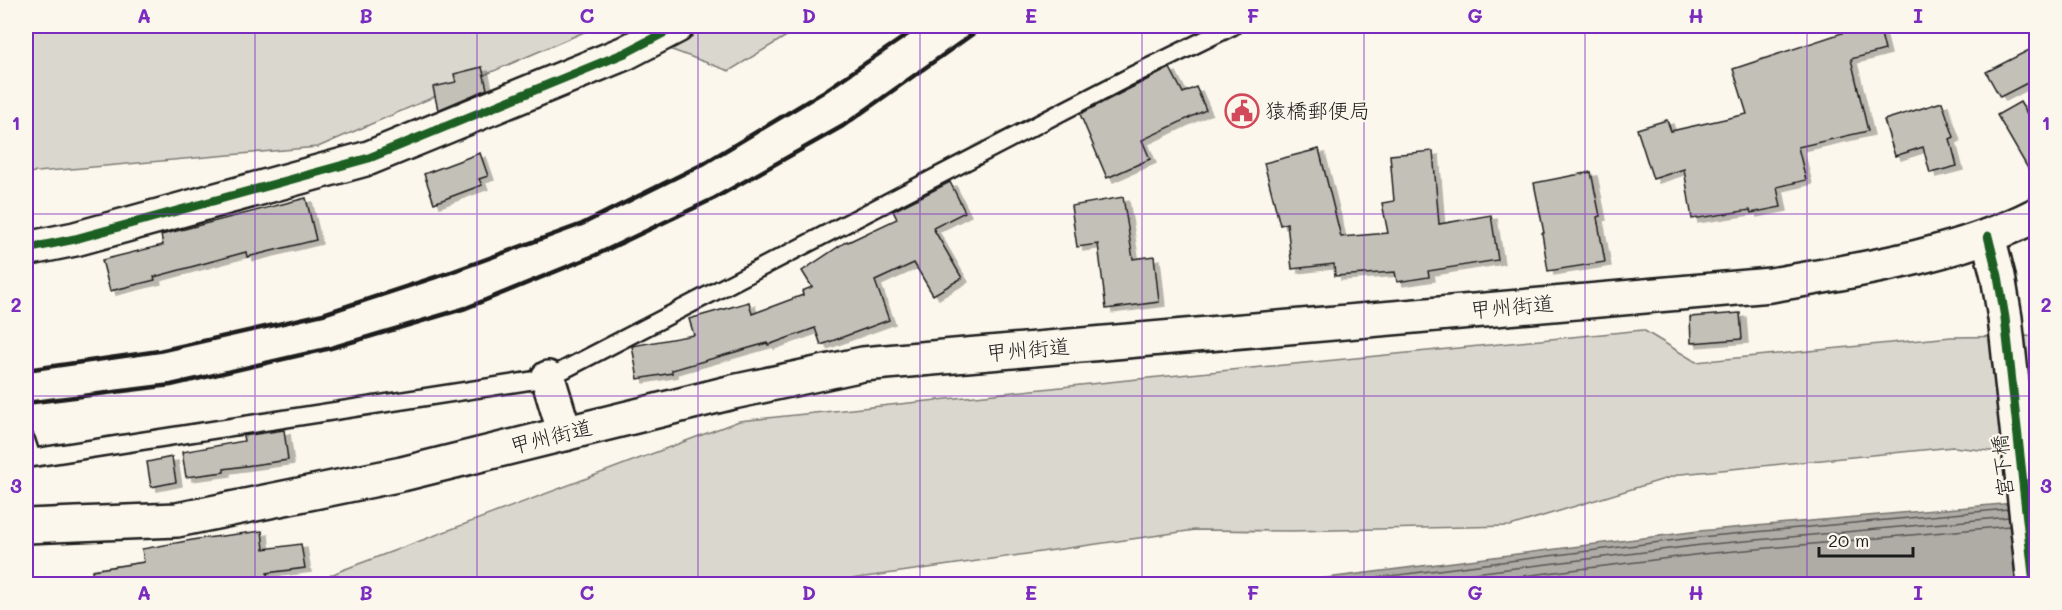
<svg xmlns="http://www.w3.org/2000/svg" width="2062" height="610" viewBox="0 0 2062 610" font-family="Mali,'Klee One',sans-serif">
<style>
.green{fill:#dad7ce;stroke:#7b7a75;stroke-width:1.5}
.water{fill:#afaca5;stroke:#74726e;stroke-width:1.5}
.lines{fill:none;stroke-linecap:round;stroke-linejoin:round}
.shore{stroke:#575653;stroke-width:1.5}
.building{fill:#c3c0b8;stroke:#1c1c1c;stroke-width:1.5;filter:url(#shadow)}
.lane-casing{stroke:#1c1c1c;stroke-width:21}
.street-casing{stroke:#1c1c1c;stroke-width:38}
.secondary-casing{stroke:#1c1c1c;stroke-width:38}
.highway-casing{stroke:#1c1c1c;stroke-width:38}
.lane{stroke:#fbf7ec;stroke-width:16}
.street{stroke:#fbf7ec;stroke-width:33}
.secondary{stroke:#fbf7ec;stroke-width:33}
.highway{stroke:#fbf7ec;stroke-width:33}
.rail{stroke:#1c1c1c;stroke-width:4.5}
.cycleway-casing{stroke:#fbf7ec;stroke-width:13}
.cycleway{stroke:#1b5e20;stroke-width:9}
.grid{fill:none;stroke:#7b2cbf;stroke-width:1.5;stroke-opacity:0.55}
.labels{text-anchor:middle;stroke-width:4.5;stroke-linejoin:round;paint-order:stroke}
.poi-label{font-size:21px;fill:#1c1c1c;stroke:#fbf7ec;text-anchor:start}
.street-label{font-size:21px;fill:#1c1c1c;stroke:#fbf7ec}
.neatline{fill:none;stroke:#7b2cbf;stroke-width:2}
.grid-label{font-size:20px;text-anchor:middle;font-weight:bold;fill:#7b2cbf}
</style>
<defs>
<filter id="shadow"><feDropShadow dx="6" dy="4" stdDeviation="0" flood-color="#0004"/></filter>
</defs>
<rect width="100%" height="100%" fill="#fbf7ec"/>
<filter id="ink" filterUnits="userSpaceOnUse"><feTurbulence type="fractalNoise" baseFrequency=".0167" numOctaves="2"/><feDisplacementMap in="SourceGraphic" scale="12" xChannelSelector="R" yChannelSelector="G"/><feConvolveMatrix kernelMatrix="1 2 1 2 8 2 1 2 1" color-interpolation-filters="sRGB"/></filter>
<g filter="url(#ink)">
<g class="green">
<polygon points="26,26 598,26 318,147 26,173"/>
<polygon points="607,26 803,26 729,71"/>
<polygon points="1643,330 1696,362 1951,337 2036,336 2036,456 1953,447 1681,474 1510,526 1291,531 1195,530 816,584 312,584 340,571 739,421 1128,380"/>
</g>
<polygon class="water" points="2036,501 2036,579 1957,584 1279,584 1699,531"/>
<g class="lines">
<g class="shore">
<polyline points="1327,584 1700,537 2008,509"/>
<polyline points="1387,584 1701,545 2009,517"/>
<polyline points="1458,584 1702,554 2010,526"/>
</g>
</g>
<g class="building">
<polygon points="1863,26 1879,26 1885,50 1851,59 1868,131 1798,147 1806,180 1777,187 1781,207 1751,213 1750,210 1692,219 1684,169 1653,179 1637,129 1667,120 1671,131 1747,114 1733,69"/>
<polygon points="2037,46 2037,78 2000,97 1986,72"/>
<polygon points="482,67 487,89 438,110 433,87 456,82 454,74"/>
<polygon points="1170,68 1183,93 1196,87 1206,110 1142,140 1150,159 1107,178 1080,114"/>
<polygon points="1942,102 1954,137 1950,139 1957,166 1930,173 1923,147 1895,156 1884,120"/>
<polygon points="2020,102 2037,130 2037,184 1997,115"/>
<polygon points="1319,149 1341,237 1388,233 1382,203 1394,201 1390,155 1433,151 1439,224 1491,215 1498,260 1428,271 1429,277 1397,282 1395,272 1335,276 1334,264 1292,269 1287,223 1280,225 1264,163"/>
<polygon points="480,153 488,176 479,179 482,185 434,203 424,174"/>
<polygon points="1591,172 1600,216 1597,217 1605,262 1548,271 1542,233 1544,233 1534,183"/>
<polygon points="950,182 965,212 933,228 962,278 933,295 914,263 875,281 889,320 821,345 815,328 768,345 767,343 672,370 672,373 638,379 632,346 694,335 689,319 749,302 752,314 803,295 802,291 812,287 802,271 847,241 848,242 897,219 893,211"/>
<polygon points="1123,197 1133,259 1154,256 1159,302 1106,309 1098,244 1077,247 1071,206"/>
<polygon points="306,198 316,240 247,257 246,252 154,277 155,280 110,291 102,260 163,245 161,235"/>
<polygon points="1740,313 1742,339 1691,343 1690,317"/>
<polygon points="284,430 288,460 224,469 224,472 186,477 182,452 244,441 243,436"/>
<polygon points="172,457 176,482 151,487 147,462"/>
<polygon points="262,531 264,549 301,544 305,568 267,573 268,585 93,585 92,570 144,562 142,549 198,539"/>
</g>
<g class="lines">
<g class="lane-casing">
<polyline id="lane" points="26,440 32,458 548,378 1131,76 1233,26"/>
</g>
<g class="street-casing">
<g id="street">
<polyline points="26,249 75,239 369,158 625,53 677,26"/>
<polyline points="548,378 565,434"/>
</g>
</g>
<g class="secondary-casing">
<polyline id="secondary" points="1988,236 1998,276 2005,318 2034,584"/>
</g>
<g class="highway-casing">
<path id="highway" d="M26 526 177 520 402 474 733 392 863 364 1771 285C1859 270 1956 256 2036 215"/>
</g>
<use href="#lane" class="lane"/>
<use href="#street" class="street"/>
<use href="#secondary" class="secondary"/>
<use href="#highway" class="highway"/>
<g class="rail">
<polyline points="26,370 159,351 323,314 451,272 582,224 703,164 823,92 920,26"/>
<polyline points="26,403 171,385 331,348 466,308 596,255 715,198 843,126 984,26"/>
</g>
<g class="cycleway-casing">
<g id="cycleway">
<polyline points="1988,236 1998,276 2005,318 2034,584"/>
<polyline points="26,249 75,239 369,158 625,53 677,26"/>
</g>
</g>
<use href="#cycleway" class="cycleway"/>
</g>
</g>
<path class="grid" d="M255 26V584M477 26V584M698 26V584M920 26V584M1142 26V584M1364 26V584M1585 26V584M1807 26V584M26 214H2036M26 396H2036"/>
<defs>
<g id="civic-ring" transform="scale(1.725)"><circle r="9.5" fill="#fbf7ec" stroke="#d1495b" stroke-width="1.5"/><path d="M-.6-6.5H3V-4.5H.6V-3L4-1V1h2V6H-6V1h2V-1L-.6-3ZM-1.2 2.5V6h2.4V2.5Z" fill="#d1495b"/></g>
</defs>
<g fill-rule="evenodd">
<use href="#civic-ring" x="1242" y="111"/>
</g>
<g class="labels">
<g class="poi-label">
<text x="1265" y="118">猿橋郵便局</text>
</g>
<g class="street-label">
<text transform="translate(1512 307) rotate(-5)" y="7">甲州街道</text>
<text transform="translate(1028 350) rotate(-5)" y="7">甲州街道</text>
<text transform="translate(551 437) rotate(-14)" y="7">甲州街道</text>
<text transform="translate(2003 466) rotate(-96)" y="7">宮下橋</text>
</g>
</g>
<rect width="2062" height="610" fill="none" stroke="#fbf7ec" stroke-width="66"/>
<path d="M1819 547v9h94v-9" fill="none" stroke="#1c1c1c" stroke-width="3"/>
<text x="1828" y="547" font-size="18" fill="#1c1c1c" stroke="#fbf7ec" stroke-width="4.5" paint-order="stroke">20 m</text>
<rect x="33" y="33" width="1996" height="544" class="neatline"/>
<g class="grid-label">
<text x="144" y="23">A</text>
<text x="366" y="23">B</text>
<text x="587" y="23">C</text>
<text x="809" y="23">D</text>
<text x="1031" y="23">E</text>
<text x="1253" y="23">F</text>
<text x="1475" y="23">G</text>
<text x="1696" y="23">H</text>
<text x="1918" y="23">I</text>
<text x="16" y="130">1</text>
<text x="2046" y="130">1</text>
<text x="16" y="312">2</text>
<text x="2046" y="312">2</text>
<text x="16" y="493">3</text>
<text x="2046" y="493">3</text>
<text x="144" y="600">A</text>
<text x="366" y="600">B</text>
<text x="587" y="600">C</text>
<text x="809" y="600">D</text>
<text x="1031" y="600">E</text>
<text x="1253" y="600">F</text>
<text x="1475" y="600">G</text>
<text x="1696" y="600">H</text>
<text x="1918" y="600">I</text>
</g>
</svg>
